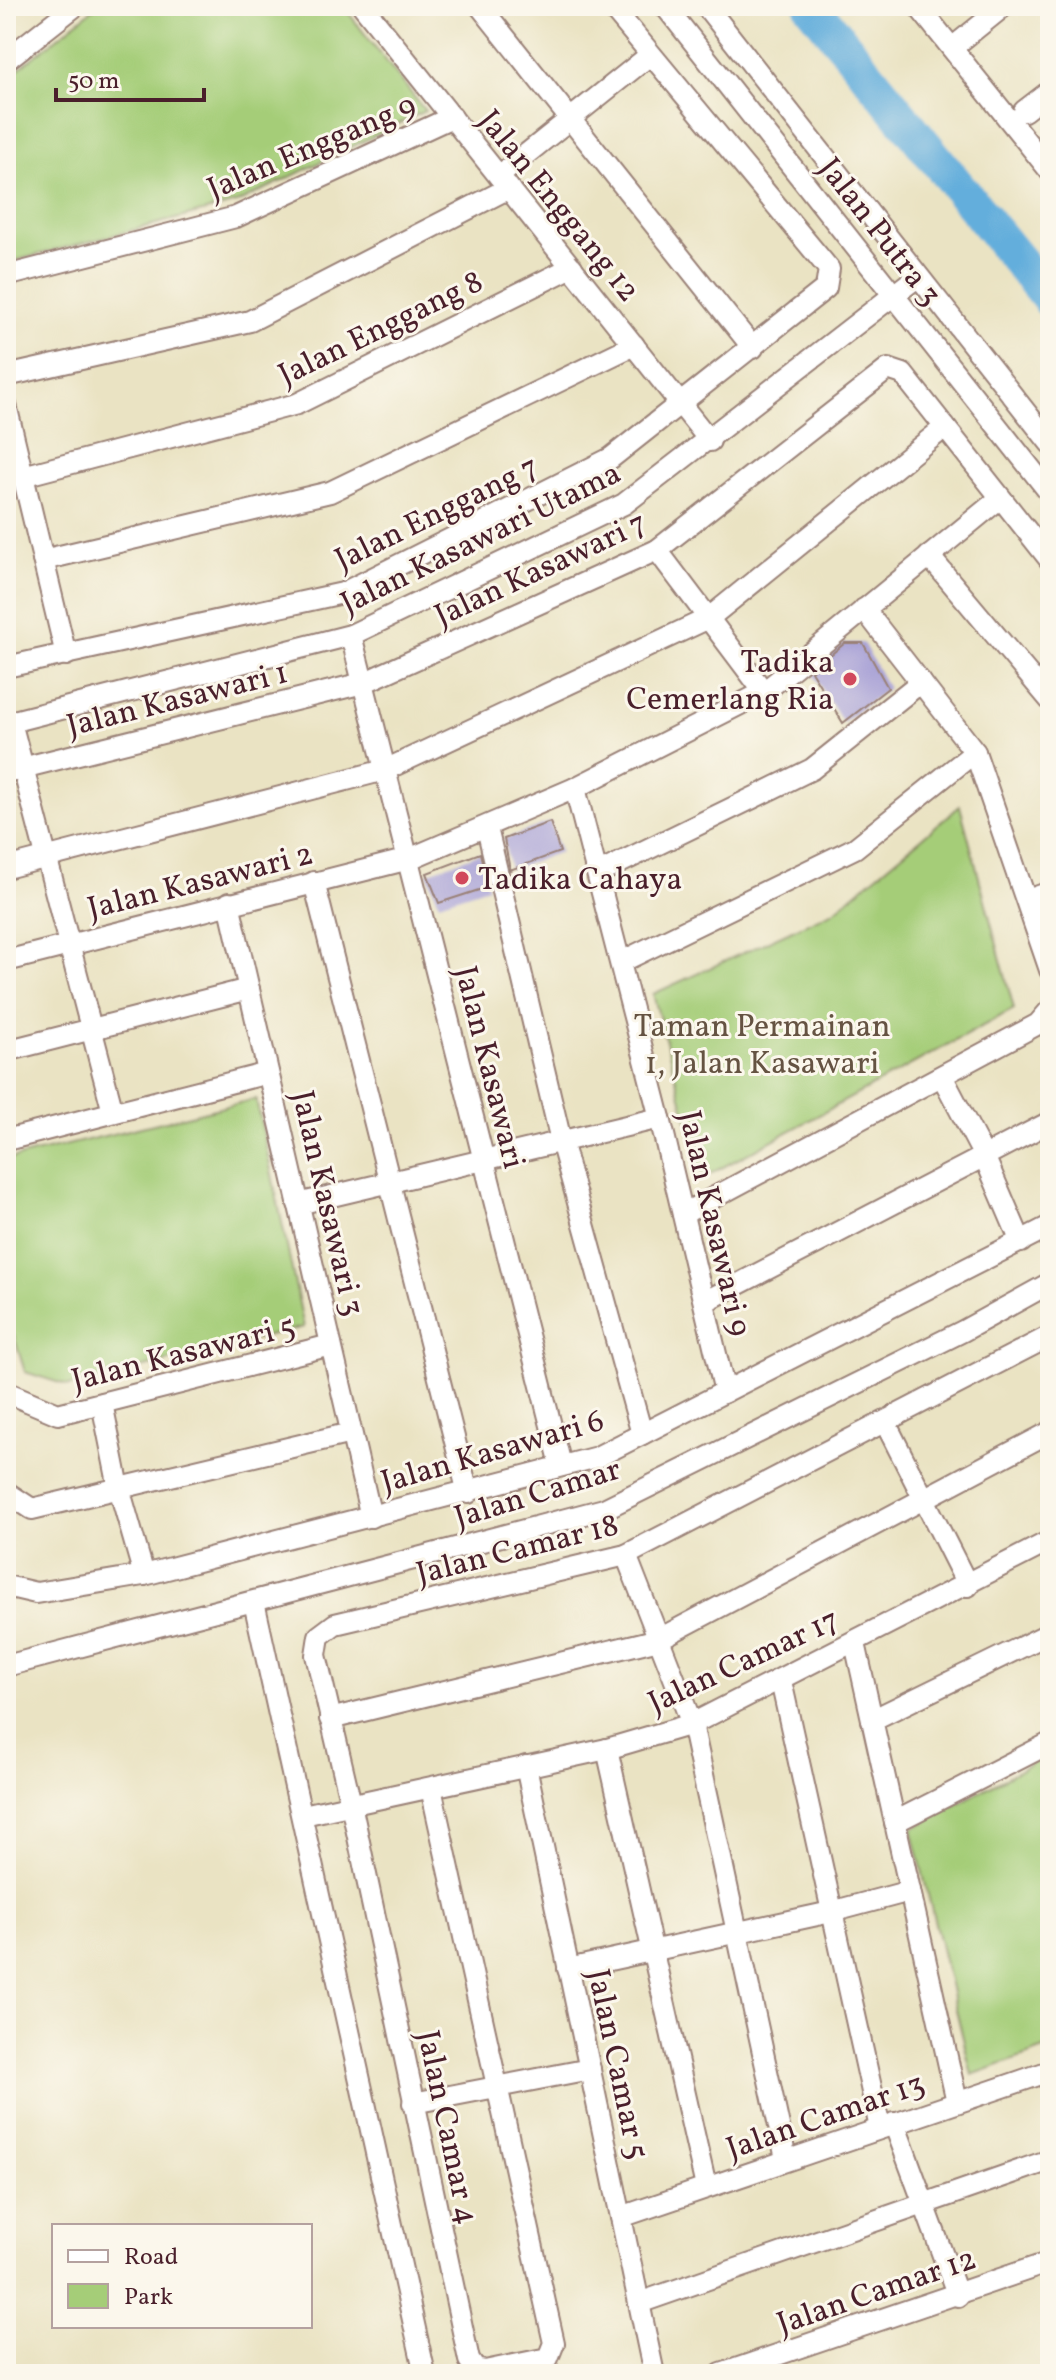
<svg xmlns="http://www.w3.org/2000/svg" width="1056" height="2380" viewBox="0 0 1056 2380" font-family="Vollkorn,serif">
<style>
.green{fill:#a5cd78;stroke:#787652;stroke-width:2}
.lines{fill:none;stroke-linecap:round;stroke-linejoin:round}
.river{stroke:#64aedc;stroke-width:36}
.building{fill:#a7a0d6}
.minor-casing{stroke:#9a8177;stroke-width:24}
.minor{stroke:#fff;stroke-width:20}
.poi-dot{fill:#d1495b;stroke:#fbf7ec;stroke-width:3}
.labels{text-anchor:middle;stroke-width:6;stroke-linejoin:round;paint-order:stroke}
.street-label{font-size:32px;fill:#4a1f2b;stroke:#fbf7ec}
.poi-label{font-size:32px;fill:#4a1f2b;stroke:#fbf7ec;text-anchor:end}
.park-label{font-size:32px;fill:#655342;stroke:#fbf7ec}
</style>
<rect width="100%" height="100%" fill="#fbf7ec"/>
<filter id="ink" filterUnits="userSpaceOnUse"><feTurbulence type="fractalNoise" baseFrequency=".0125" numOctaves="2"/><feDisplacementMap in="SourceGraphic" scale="16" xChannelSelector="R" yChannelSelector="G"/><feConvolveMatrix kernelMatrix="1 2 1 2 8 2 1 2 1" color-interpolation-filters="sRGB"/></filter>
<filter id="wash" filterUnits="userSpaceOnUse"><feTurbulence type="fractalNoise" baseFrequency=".006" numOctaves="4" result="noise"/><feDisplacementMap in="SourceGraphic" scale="32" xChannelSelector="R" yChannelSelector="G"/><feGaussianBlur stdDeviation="1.8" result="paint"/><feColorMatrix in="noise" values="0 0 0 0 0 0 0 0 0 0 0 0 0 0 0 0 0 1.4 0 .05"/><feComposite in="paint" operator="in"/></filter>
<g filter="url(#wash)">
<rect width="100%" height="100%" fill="#eae3c3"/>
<g class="green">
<polygon points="97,6 343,6 425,111 237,203 6,263 6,79"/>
<polygon points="960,806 1014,1009 703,1178 653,994 834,911"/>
<polygon points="256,1099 304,1327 69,1386 25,1372 6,1310 6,1160"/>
<polygon points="1050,1753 1050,2047 972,2075 912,1829"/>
</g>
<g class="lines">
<polyline class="river" points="812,6 1050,300"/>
</g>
<g id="blocks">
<g class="building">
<polygon points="845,643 863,643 888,688 843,723 811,671"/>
<polygon points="550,822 560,852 510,870 504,839"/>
<polygon points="480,853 488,887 439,903 427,873"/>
</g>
</g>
</g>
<g filter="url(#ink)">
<use href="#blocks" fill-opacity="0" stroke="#9a8177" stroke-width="2"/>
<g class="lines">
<g class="minor-casing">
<g id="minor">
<polyline points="363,6 710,441"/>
<polyline points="480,6 753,348"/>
<polyline points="665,6 1050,493"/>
<polyline points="706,6 1050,443"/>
<polyline points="918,6 1050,171"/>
<polyline points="952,48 1004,6"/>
<polyline points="6,60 75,6"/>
<polyline points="1024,111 1050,91"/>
<polyline points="499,176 650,55"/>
<polyline points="6,276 236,217 452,117"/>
<polyline points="6,376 250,321 509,188"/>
<polyline points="6,405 66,655"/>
<polyline points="23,476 297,404 572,267"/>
<polyline points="657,550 764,692"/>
<polyline points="929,556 1050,700"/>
<polyline points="43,560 330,492 634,345"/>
<polyline points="864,609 975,752 1050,970"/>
<polyline points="351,635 561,1465"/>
<polyline points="6,667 343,593 611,458 826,288 829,269 611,6"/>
<polyline points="11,722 113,1112"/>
<polyline points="6,723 351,635 624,504 917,277"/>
<polyline points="6,772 363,683 657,550 888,369 903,374 1050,560"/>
<polyline points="575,788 660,1118 725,1392"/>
<polyline points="487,828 561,1141 642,1434"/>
<polyline points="6,868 385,770 709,618 945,427"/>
<polyline points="599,873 812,769 921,682"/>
<polyline points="314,882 468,1493"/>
<polyline points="1028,900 1050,892"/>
<polyline points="229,903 371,1517"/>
<polyline points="6,961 409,859 575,788 764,692 999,499"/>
<polyline points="621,962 855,848 975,752"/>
<polyline points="6,1051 249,989"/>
<polyline points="942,1076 985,1158 1021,1242"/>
<polyline points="6,1140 268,1073"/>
<polyline points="298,1204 660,1118"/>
<polyline points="683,1214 1038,1024 1050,1010"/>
<polyline points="704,1302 1050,1122"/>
<polyline points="6,1392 58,1414 331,1345"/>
<polyline points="102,1403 119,1488 144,1575"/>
<polyline points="885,1422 968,1586"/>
<polyline points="6,1492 32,1509 351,1433"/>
<polyline points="626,1555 692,1724 786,2159"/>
<polyline points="6,1586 36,1593 144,1575 597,1457 1050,1226"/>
<polyline points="254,1602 425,2374"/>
<polyline points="855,1643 957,2102"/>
<polyline points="6,1666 604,1509 963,1331 1050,1283"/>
<polyline points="781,1681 880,2128"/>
<polyline points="330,1719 659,1639 1050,1432"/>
<polyline points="872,1720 1050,1633"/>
<polyline points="607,1749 706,2187"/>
<polyline points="526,1766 654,2374"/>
<polyline points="431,1788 554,2343 548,2358 485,2371 475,2369 469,2360 351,1804 316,1655 319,1636 335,1624 626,1555 1050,1336"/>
<polyline points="303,1815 607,1749 692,1724 1050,1541"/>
<polyline points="895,1822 1050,1743"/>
<polyline points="568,1969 831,1912 910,1891"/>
<polyline points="413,2103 590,2069"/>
<polyline points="894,2123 958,2296"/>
<polyline points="621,2217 1050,2071"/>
<polyline points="639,2303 1050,2160"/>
<polyline points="721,2374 1050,2262"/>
</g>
</g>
<use href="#minor" class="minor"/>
</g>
</g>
<g class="poi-dot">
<circle cx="850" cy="679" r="8"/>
<circle cx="462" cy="878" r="8"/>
</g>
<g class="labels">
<g class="street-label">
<text transform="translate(311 146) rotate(-23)" y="11">Jalan Enggang 9</text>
<text transform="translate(560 205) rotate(51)" y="11">Jalan Enggang 12</text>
<text transform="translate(881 231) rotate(52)" y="11">Jalan Putra 3</text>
<text transform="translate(380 327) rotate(-26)" y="11">Jalan Enggang 8</text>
<text transform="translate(436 512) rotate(-26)" y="11">Jalan Enggang 7</text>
<text transform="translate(480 537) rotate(-26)" y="11">Jalan Kasawari Utama</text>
<text transform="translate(540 568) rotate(-25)" y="11">Jalan Kasawari 7</text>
<text transform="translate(177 698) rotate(-14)" y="11">Jalan Kasawari 1</text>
<text transform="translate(200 880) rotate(-14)" y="11">Jalan Kasawari 2</text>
<text transform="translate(491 1067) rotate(76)" y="11">Jalan Kasawari</text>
<text transform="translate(329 1203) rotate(77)" y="11">Jalan Kasawari 3</text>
<text transform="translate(716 1223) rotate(77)" y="11">Jalan Kasawari 9</text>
<text transform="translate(183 1352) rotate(-14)" y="11">Jalan Kasawari 5</text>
<text transform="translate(492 1450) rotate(-16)" y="11">Jalan Kasawari 6</text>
<text transform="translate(537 1492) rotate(-17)" y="11">Jalan Camar</text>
<text transform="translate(517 1548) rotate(-14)" y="11">Jalan Camar 18</text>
<text transform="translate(743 1660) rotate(-25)" y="11">Jalan Camar 17</text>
<text transform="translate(619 2064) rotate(78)" y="11">Jalan Camar 5</text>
<text transform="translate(825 2115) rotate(-19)" y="11">Jalan Camar 13</text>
<text transform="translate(449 2127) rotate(78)" y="11">Jalan Camar 4</text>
<text transform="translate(876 2290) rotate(-19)" y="11">Jalan Camar 12</text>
</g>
<g class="poi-label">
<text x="834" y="672">Tadika<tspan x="834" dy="37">Cemerlang Ria</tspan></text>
<text x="478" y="889" text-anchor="start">Tadika Cahaya</text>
</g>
<g class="park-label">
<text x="762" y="1036">Taman Permainan<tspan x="762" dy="37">1, Jalan Kasawari</tspan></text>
</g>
</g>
<rect width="1056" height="2380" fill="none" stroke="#fbf7ec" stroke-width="32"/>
<rect x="52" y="2224" width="260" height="104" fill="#fbf7ec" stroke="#b4a19f" stroke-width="2"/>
<rect x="68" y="2250" width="40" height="12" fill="#ffffff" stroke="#b4a19f" stroke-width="2"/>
<text x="124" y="2264" font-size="24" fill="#4a1f2b">Road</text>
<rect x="68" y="2284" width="40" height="24" fill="#a5cd78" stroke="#b4a19f" stroke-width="2"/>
<text x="124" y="2304" font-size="24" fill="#4a1f2b">Park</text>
<path d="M56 88v12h148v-12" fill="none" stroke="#4a1f2b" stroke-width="4"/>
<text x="68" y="88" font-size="24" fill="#4a1f2b" stroke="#fbf7ec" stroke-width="6" paint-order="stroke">50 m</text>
</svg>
